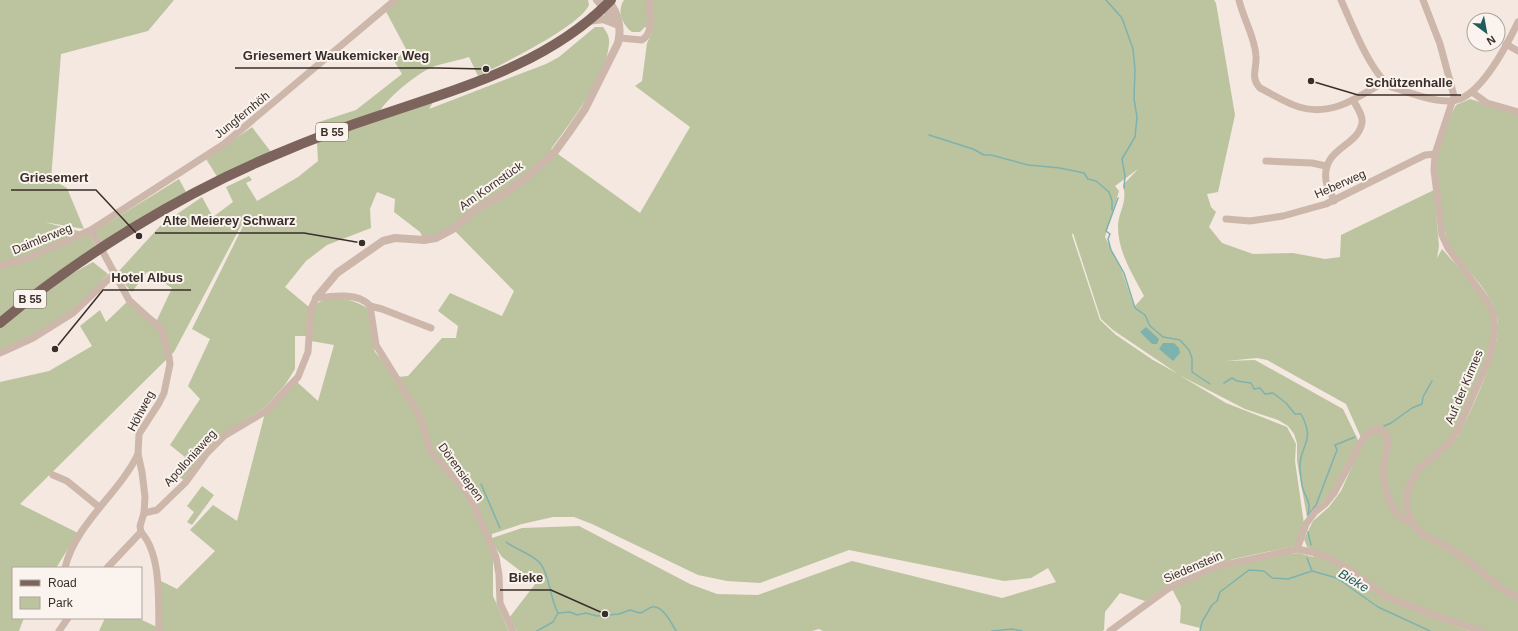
<svg xmlns="http://www.w3.org/2000/svg" width="1518" height="631" viewBox="0 0 1518 631" font-family="Arial,sans-serif">
<style>
.green{fill:#bbc49f;fill-rule:evenodd}
.water{fill:#7eb2af}
.lines{fill:none;stroke-linecap:round;stroke-linejoin:round}
.stream{stroke:#7eb2af;stroke-width:1.5}
.minor{stroke:#cdb7ab;stroke-width:7}
.tertiary{stroke:#cdb7ab;stroke-width:8}
.primary{stroke:#7c635b;stroke-width:10}
.labels{text-anchor:middle;stroke-width:4;stroke-linejoin:round;paint-order:stroke}
.shield{fill:#fbf3ed;stroke:#746964;stroke-width:1}
.shield-label{font-size:11px;font-weight:bold;fill:#3a2e2a}
.street-label{font-size:12px;fill:#3a2e2a;stroke:#fbf3ed}
.water-label{font-size:13px;font-style:italic;fill:#1e5d5b;stroke:#fbf3ed}
.leader{fill:none;stroke:#3a2e2a;stroke-width:1.5}
.callout-dot{fill:#3a2e2a;stroke:#fbf3ed;stroke-width:1.5}
.callout-label{font-size:13px;text-anchor:middle;font-weight:bold;fill:#3a2e2a;stroke:#fbf3ed;stroke-width:4;stroke-linejoin:round;paint-order:stroke}
</style>
<rect width="100%" height="100%" fill="#f4e8e0"/>
<g class="green">
<polygon points="0,0 174,0 148,31 61,54 51,179 67,188 84,229 44,222 86,233 0,265"/>
<path d="M391 0H588L589 5C579 27 502 64 478 76L469 57C456 61 442 63 430 68 414 76 384 100 377 116L436 97 429 109 546 64 559 57 595 27H603C607 32 610 38 609 44 607 75 569 125 551 149L640 213 690 127 635 86 642 81 647 43 652 33 645 27 640 32H632C623 25 616 12 624 0H1214L1216 3 1235 115 1218 192 1207 194 1211 207 1216 212 1209 227 1222 243 1253 254 1293 253 1325 259 1340 257 1341 235 1434 190 1439 246 1437 258 1442 249C1456 265 1493 303 1493 324 1494 354 1464 407 1452 436L1458 437C1471 410 1504 345 1497 317 1491 291 1467 271 1452 249 1441 232 1433 173 1438 154 1441 138 1448 120 1456 105L1470 99 1518 113V631H1481L1436 619 1470 631H1200V628L1180 623 1181 606 1172 589 1214 570 1287 554 1299 553 1313 557 1315 551 1307 547 1304 539 1313 521 1329 507 1341 491 1363 442 1346 404 1267 360 1257 358 1226 361 1255 360 1343 409 1359 442 1330 494 1307 517 1297 461V443L1294 434 1288 426 1278 420 1245 409 1179 375 1226 403 1287 427 1296 444 1295 461 1304 524 1295 546 1233 559 1214 566 1145 601 1120 593 1105 612 1104 630 1102 631H823L819 629 812 631H517L509 618 536 583 502 557 493 544V596L509 631H99L105 618H138L159 628 157 579 177 589 215 551 190 530 213 505 237 521 265 413 296 381 318 401 334 345 311 341C312 331 310 317 313 309 321 291 355 299 367 308L375 352 397 377 408 376 442 338H456L458 326 438 311 450 293 502 316 514 291 453 229 424 240 420 232 394 212 395 199 377 192 370 209 371 228 327 245 306 261 285 287 309 307 307 336H295V369L285 385 264 408 224 433 186 482 173 472 185 457 170 445 200 399 188 386 210 339 192 329 245 222H243L174 352 20 504 78 533 56 568H13V618H24L19 631H0V382L49 371 92 346 80 326 100 310 106 322 129 300 157 320 172 288 147 272 132 292 123 282 119 271 161 225 202 197 213 217 233 202 226 187 249 176 252 180 246 183 257 201 298 177 318 161 316 123 356 110 402 74 394 61 406 49 383 6ZM1138 169 1123 185C1128 204 1118 211 1118 227 1118 252 1133 275 1144 296L1134 307 1122 271 1105 237 1119 191 1115 186ZM1073 233 1101 319 1113 330 1178 374 1153 360 1116 335 1100 320 1072 235ZM553 517H574L592 524 698 575 727 581 760 583 849 550 1004 581 1031 578 1048 568 1056 582 1002 598 852 561 758 595 717 594 690 584 579 526 522 528 492 538V534L522 524Z"/>
<polygon points="252,127 271,152 218,178 206,159"/>
<polygon points="179,179 186,192 102,243 95,231"/>
<polygon points="89,233 96,247 40,285 0,317 0,269"/>
<polygon points="93,262 108,274 73,313 0,353 0,323 42,290"/>
<polygon points="202,486 214,495 192,525 187,522 194,512 187,506"/>
</g>
<g class="water">
<polygon points="1146,327 1159,339 1157,344 1152,344 1140,332"/>
<polygon points="1163,343 1174,343 1179,348 1180,353 1173,361 1159,349"/>
</g>
<g class="lines">
<g class="stream">
<polyline points="1106,0 1122,18 1133,49 1135,69 1134,99 1137,117 1135,137 1122,159 1125,176 1124,188"/>
<polyline points="929,135 973,149 984,155 991,155 1028,165 1060,168 1084,173 1088,179 1096,181 1109,192 1112,201 1112,210"/>
<polyline points="1118,198 1106,231 1110,234 1108,239 1111,250 1124,273 1135,308 1145,315 1150,326 1163,337 1180,340 1189,350 1192,358 1192,372 1210,384"/>
<path d="M1224 383 1232 378 1237 381 1251 383 1254 389 1260 388 1265 394 1273 393 1286 403 1295 414H1301C1317 443 1298 445 1300 470 1301 476 1301 483 1303 489 1307 501 1311 501 1308 515"/>
<polyline points="1384,426 1391,423 1412,408 1422,404 1423,397 1432,381"/>
<polyline points="481,484 500,528"/>
<polyline points="1308,515 1316,505 1337,450 1335,445 1355,437"/>
<polyline points="1308,532 1311,545"/>
<path d="M506 542C516 550 531 553 540 563 550 575 550 599 558 613"/>
<polyline points="1307,558 1312,571"/>
<path d="M537 631 553 622 558 613 570 612 577 615 586 613 597 616 619 614 630 610 640 613C645 612 648 608 652 607 663 605 672 624 676 631"/>
<polyline points="992,631 1012,629 1022,631"/>
<polyline points="1200,631 1202,622 1212,605 1217,601 1220,592 1249,570 1264,571 1272,578 1288,579 1312,571 1337,578 1378,607 1430,631"/>
</g>
<g class="minor">
<path d="M1239 0C1243 18 1255 37 1256 56 1257 68 1250 78 1260 88 1272 94 1286 103 1299 107 1331 117 1357 98 1384 82"/>
<path d="M1341 0C1352 24 1370 72 1391 87 1409 92 1431 102 1451 101 1479 100 1507 45 1518 22"/>
<polyline points="1423,0 1440,44 1454,96 1435,154 1434,170 1442,235 1448,248 1486,299 1493,313 1495,329 1490,357 1457,432 1445,447 1418,469 1408,488 1406,505 1412,522 1420,533 1449,548 1467,560 1503,590 1518,597"/>
<path d="M620 38 642 40C655 32 649 13 649 0"/>
<polyline points="1506,44 1518,51"/>
<polyline points="1472,92 1487,103 1518,112"/>
<polyline points="1266,161 1312,163 1326,166"/>
<path d="M1334 201C1332 194 1327 187 1326 181 1321 148 1358 147 1362 123 1363 115 1357 107 1353 100"/>
<polyline points="1226,219 1250,221 1283,216 1326,204 1425,155 1435,154"/>
<polyline points="91,230 129,300 162,330 169,357 170,364 164,393 159,403 139,434 138,454 142,472 145,497 144,513 140,526 141,532"/>
<polyline points="0,266 25,259 91,230 224,144 395,0"/>
<polyline points="370,306 382,309 431,328"/>
<polyline points="0,353 33,338 73,313 115,273"/>
<polyline points="53,475 67,481 99,507"/>
<path d="M144 513 157 510 186 482 207 453 224 436 266 411 298 377 308 352 311 309 316 298C331 296 359 292 370 306L376 345 415 408 421 419 431 452 464 489 474 505 496 557 499 575 500 603 513 631"/>
<path d="M141 532C162 555 158 602 159 631"/>
<path d="M1297 549 1306 524 1315 512 1325 504 1334 493 1364 437 1376 429 1384 431 1388 439C1388 449 1384 459 1383 470 1383 486 1393 522 1412 522"/>
<path d="M65 568C75 524 119 494 138 454"/>
<polyline points="107,568 141,532"/>
<polyline points="59,631 68,618"/>
<polyline points="1110,631 1169,588 1215,567 1297,549 1316,553 1333,560 1346,567 1385,596 1436,616 1481,631"/>
</g>
<g class="tertiary">
<polyline points="597,0 618,25"/>
<polyline points="588,21 603,19 616,24"/>
<path d="M316 298 337 273 383 241 395 238 424 240 436 238 453 229 476 209 505 193 527 177 554 153 570 131 585 109 618 43C622 28 618 11 607 0"/>
</g>
<path class="primary" d="M0 323C78 257 182 193 277 154 310 140 344 127 378 116 460 88 549 64 611 0"/>
</g>
<g class="labels">
<g class="shield">
<rect x="316" y="123" width="32" height="18" rx="3"/>
<rect x="14" y="290" width="32" height="18" rx="3"/>
</g>
<g class="shield-label">
<text x="332" y="136">B 55</text>
<text x="30" y="303">B 55</text>
</g>
<g class="street-label">
<text transform="translate(242 115) rotate(-39)" y="4">Jungfernhöh</text>
<text transform="translate(1340 184) rotate(-24)" y="4">Heberweg</text>
<text transform="translate(491 186) rotate(-35)" y="4">Am Kornstück</text>
<text transform="translate(42 239) rotate(-22)" y="4">Daimlerweg</text>
<text transform="translate(1464 387) rotate(-67)" y="4">Auf der Kirmes</text>
<text transform="translate(141 411) rotate(-62)" y="4">Höhweg</text>
<text transform="translate(190 458) rotate(-48)" y="4">Apolloniaweg</text>
<text transform="translate(461 472) rotate(54)" y="4">Dörensiepen</text>
<text transform="translate(1193 567) rotate(-23)" y="4">Siedenstein</text>
</g>
<g class="water-label">
<text transform="translate(1354 580) rotate(31)" y="5">Bieke</text>
</g>
</g>
<path class="leader" d="M486 69L438 68H235M1311 81L1358 95H1461M139 236L96 190H11M362 243L304 233H155M55 349L103 290H191M605 614L551 590H500"/>
<g class="callout-dot">
<circle cx="486" cy="69" r="4"/>
<circle cx="1311" cy="81" r="4"/>
<circle cx="139" cy="236" r="4"/>
<circle cx="362" cy="243" r="4"/>
<circle cx="55" cy="349" r="4"/>
<circle cx="605" cy="614" r="4"/>
</g>
<g class="callout-label">
<text x="336" y="60">Griesemert Waukemicker Weg</text>
<text x="1409" y="87">Schützenhalle</text>
<text x="54" y="182">Griesemert</text>
<text x="229" y="225">Alte Meierey Schwarz</text>
<text x="147" y="282">Hotel Albus</text>
<text x="526" y="582">Bieke</text>
</g>
<rect x="12" y="567" width="130" height="52" fill="#fbf3ed" stroke="#aea49f"/>
<rect x="20" y="580" width="20" height="6" fill="#7c635b" stroke="#aea49f"/>
<text x="48" y="587" font-size="12" fill="#3a2e2a">Road</text>
<rect x="20" y="597" width="20" height="12" fill="#bbc49f" stroke="#aea49f"/>
<text x="48" y="607" font-size="12" fill="#3a2e2a">Park</text>
<g transform="translate(1486 32) rotate(148)"><circle r="19" fill="#fbf3ed" stroke="#aea49f"/>
<path d="M0-3L7 15L0 10L-7 15Z" fill="#1e5d5b"/>
<text y="-6" font-size="11" font-weight="bold" text-anchor="middle" fill="#3a2e2a">N</text>
</g>
</svg>
